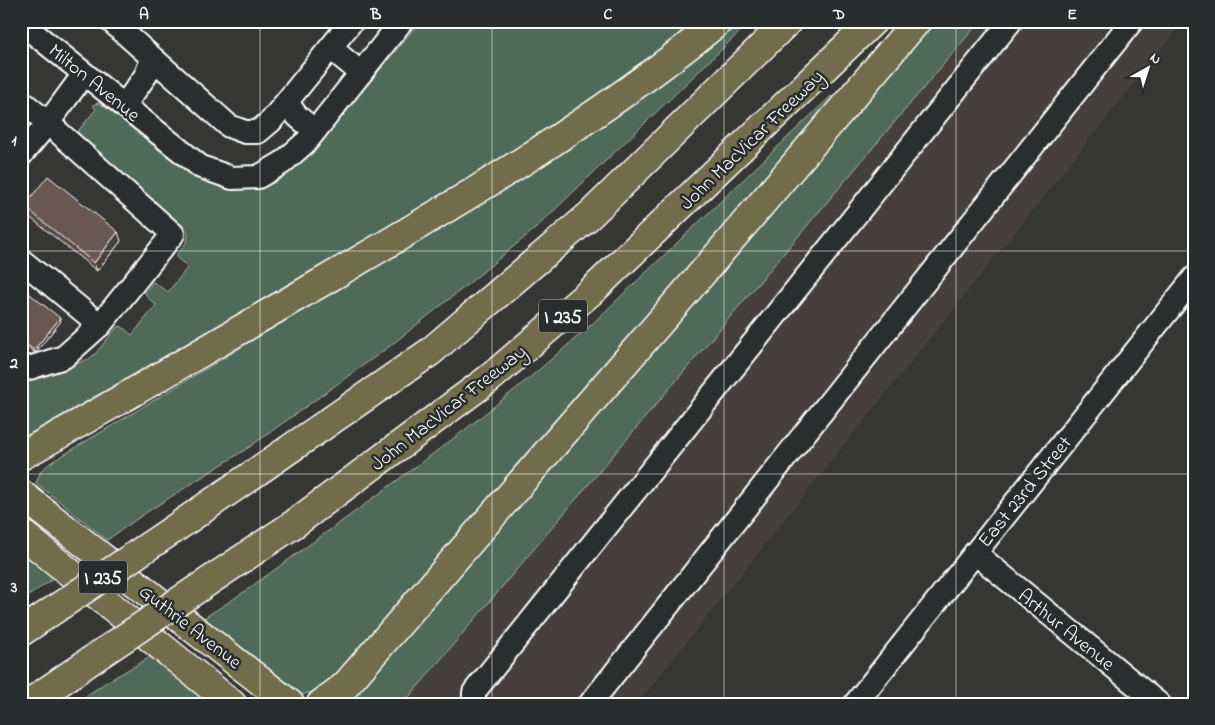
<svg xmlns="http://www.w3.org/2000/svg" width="1215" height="725" viewBox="0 0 1215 725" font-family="'Indie Flower',sans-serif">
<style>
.built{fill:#45403d}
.green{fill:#506a59;stroke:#a8b4ac}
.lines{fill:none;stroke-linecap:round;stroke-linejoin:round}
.minor-casing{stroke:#fff;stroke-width:26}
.major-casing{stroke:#fff;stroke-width:31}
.highway-casing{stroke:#fff;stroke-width:31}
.minor{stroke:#2a2d2e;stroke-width:22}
.major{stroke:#716d4b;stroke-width:28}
.highway{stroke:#716d4b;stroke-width:28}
.highway-bridge-casing{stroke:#fff;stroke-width:31;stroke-linecap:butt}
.highway-bridge{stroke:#716d4b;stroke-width:28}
.wall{fill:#594c46;stroke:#fff}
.shaded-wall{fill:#493e39;stroke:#fff}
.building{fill:#685851;stroke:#fff}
.grid{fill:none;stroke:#fff;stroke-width:1;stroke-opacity:0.55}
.labels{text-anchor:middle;stroke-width:5;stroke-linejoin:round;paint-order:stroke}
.shield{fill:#2a2d2e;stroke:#bfc0c0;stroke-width:1}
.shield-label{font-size:19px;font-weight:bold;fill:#fff}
.street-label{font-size:20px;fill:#fff;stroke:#2a2d2e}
.neatline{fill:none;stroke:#fff;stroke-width:2}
.grid-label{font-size:16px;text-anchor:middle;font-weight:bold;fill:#fff}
</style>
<rect width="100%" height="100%" fill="#363635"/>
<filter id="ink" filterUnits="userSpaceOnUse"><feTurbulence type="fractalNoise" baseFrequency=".02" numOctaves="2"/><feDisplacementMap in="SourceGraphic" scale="10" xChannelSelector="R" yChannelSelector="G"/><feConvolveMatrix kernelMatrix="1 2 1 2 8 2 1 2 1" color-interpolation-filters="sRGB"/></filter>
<g filter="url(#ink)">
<polygon class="built" points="980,21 1184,21 637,704 403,704"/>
<g class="green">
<path d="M420 21H700L635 71 521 147 297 284 21 445V380H24L89 359 95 354 117 327 121 326 132 335 156 305 147 297 145 292 153 282 168 292 188 267 177 258V254C183 247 190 241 187 231L82 145 84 141 80 136 78 131 96 109 92 105 99 103 106 105C140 133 184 178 228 187 241 190 256 191 269 185 292 175 310 151 327 132 359 96 389 59 420 21Z"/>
<polygon points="737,21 751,21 536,228 462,289 386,349 251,446 147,512 107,540 36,483 41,471 50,463 237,350 641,95"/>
<polygon points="933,21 980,21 403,704 350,704 358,692 614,398"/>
<path d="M831 96 833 99 357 657C337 675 323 693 294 696L201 620 244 592 360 508 466 429 534 374 591 325Z"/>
<polygon points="21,542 60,574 21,601"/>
<polygon points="152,656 211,704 74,704 108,681"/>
</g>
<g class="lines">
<g class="minor-casing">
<g id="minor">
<polyline points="111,21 229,126 245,132 258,132 271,121 352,21"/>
<polyline points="21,23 201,167 232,178 258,177 282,163 307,141 402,21"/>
<polyline points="333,45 338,54 361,73"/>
<path d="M288 100C292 115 303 121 315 130"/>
<polyline points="21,101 48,123 84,74"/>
<polyline points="124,106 146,75 152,59"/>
<polyline points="21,155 48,123 173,234 100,325 64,357 23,370 21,368"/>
<polyline points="21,260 100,325"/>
<polyline points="975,553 1159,704"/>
<polyline points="474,704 474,692 1011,21"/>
<polyline points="590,704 1132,21"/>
<polyline points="855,704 1194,278"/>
</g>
</g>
<g class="major-casing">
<g id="major">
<polyline points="21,494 290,704"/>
<polyline points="21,533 232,704"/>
</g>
</g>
<g class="highway-casing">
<g id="highway">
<path d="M21 456C122 400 222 340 322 282 459 202 596 122 719 21"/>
<polyline points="171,531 430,352 590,215 788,21"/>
<polyline points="221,573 294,524 490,378 595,288 873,21"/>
<polyline points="21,632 36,622"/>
<polyline points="28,704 87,663"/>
<polyline points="321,704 345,686 711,263 917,21"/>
</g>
</g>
<use href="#minor" class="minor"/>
<use href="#major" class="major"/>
<use href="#highway" class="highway"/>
<g class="highway-bridge-casing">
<g id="highway-bridge">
<polyline points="36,622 171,531"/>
<polyline points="87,663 221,573"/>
</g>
</g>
<use href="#highway-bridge" class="highway-bridge"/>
</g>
<g class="wall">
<polygon points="24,206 121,241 97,271 27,215"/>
<polygon points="21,287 61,321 35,353 21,342"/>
</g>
<g class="shaded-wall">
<polygon points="118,232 121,241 97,271 94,263"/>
<polygon points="60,318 61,321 35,353 34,350"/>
</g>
<g class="building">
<polygon points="48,176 118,232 94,263 24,206"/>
<polygon points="21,287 60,318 34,350 21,340"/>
</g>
</g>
<path class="grid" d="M260 21V704M492 21V704M724 21V704M956 21V704M21 251H1194M21 474H1194"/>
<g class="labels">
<g class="shield">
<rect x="539" y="299.5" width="48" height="33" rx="4"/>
<rect x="79" y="560.5" width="48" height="33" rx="4"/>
</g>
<g class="shield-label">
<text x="563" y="323">I 235</text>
<text x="103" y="584">I 235</text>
</g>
<g class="street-label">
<text transform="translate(95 82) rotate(39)" y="7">Milton Avenue</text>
<text transform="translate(751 139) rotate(-44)" y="7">John MacVicar Freeway</text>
<text transform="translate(448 407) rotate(-38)" y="7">John MacVicar Freeway</text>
<text transform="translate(1024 491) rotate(-51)" y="7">East 23rd Street</text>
<text transform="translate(191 626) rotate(38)" y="7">Guthrie Avenue</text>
<text transform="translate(1067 629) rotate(39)" y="7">Arthur Avenue</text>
</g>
</g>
<rect width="1215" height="725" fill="none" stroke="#2a2d2e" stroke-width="55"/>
<g transform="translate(1148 68) rotate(39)" stroke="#2a2d2e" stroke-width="4" paint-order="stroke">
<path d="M0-4L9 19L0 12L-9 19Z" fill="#ffffff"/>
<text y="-8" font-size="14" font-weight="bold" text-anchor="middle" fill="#ffffff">N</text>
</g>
<rect x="28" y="28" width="1160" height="670" class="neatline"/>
<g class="grid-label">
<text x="144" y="19">A</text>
<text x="376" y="19">B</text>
<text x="608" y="19">C</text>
<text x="839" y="19">D</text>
<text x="1072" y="19">E</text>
<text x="14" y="145">1</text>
<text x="14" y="368">2</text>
<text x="14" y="592">3</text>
</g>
</svg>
